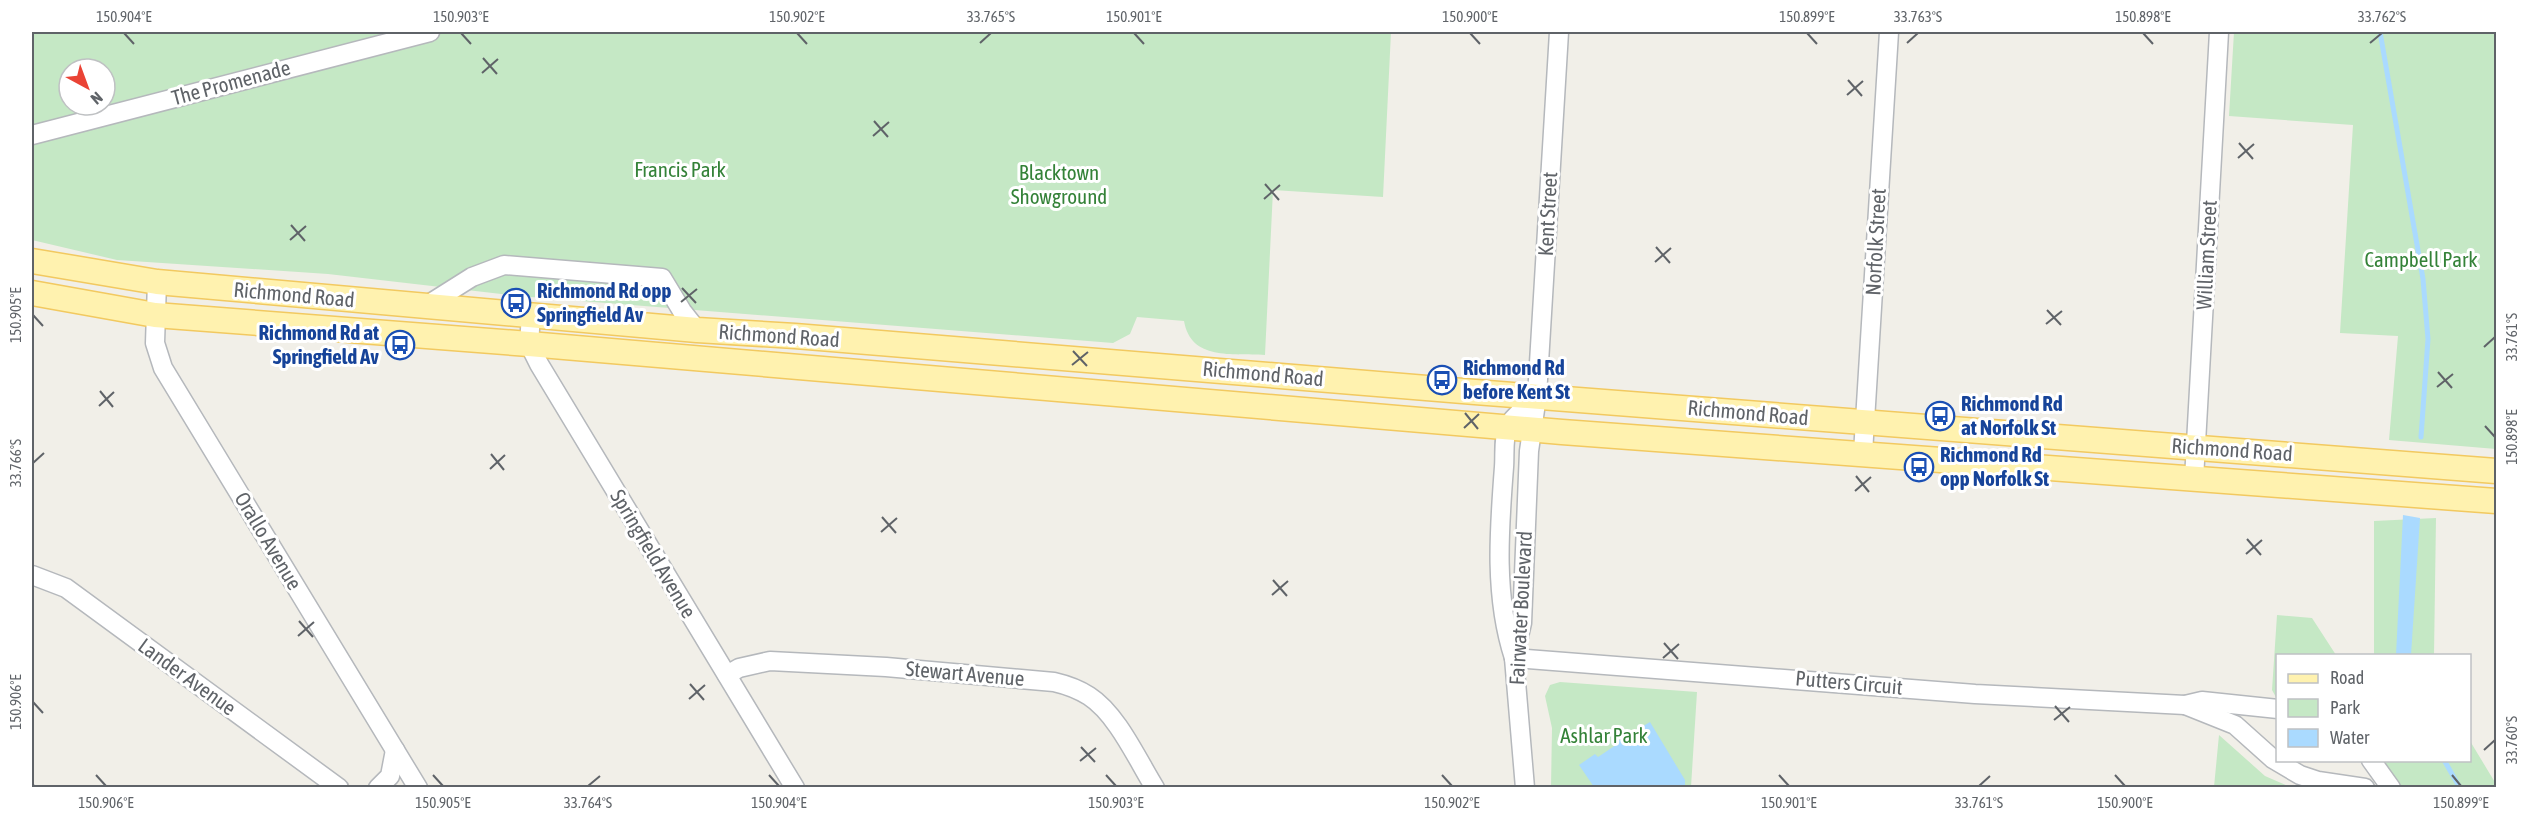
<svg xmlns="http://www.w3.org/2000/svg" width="2528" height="819" viewBox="0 0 2528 819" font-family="'Asap Condensed',sans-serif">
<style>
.park{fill:#c5e8c5;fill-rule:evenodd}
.water{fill:#aadaff}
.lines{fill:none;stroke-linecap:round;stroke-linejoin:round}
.stream{stroke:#aadaff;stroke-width:5}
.minor-casing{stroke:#b5b8bc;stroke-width:21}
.major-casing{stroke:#f2c960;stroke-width:27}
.minor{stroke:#fff;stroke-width:18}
.major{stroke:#fff2af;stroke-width:24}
.rail-casing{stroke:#b6b7b8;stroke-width:7}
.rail{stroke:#fff;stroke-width:4.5;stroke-dasharray:14;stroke-linecap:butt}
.ticks{fill:none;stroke:#5f6368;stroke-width:2}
.labels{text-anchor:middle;stroke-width:6;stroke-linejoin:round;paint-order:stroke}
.street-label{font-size:21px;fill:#5f6368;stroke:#fff}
.park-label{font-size:21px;fill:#348238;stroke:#fff}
.transit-label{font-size:21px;font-weight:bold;fill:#164399;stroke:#fff;text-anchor:start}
.neatline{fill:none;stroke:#5f6368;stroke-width:2}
.ticks-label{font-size:15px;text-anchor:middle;fill:#5f6368}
</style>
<rect width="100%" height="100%" fill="#f1efe8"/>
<g class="park">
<path d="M32 32H1391L1383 197 1273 190 1265 355C1232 353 1191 361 1184 321L1137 317 1130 334 1113 343 518 296 328 274 117 260 32 240ZM69 69H105V105H69Z"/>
<polygon points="2234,32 2496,32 2496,449 2389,440 2398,336 2340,333 2353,125 2229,116"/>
<polygon points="2436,518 2434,655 2374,656 2374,521"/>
<polygon points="2277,615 2312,618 2336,655 2278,656 2277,699 2272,690"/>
<polygon points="1560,682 1697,692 1691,787 1551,787 1552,728 1545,696 1550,685"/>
<polygon points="2219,735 2265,776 2290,787 2214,787"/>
<polygon points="2470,741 2496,784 2496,787 2397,787 2380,761 2470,760"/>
</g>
<g class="water">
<polygon points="2403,515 2420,518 2411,655 2396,655"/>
<polygon points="1650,722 1685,780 1685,787 1594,787 1579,765 1595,754 1598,757 1619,743 1618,741"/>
</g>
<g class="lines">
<g class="stream">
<polyline points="2380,32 2423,279 2428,339 2421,437"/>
<polyline points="2444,760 2460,788"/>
</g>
<g class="minor-casing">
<g id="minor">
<polyline points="32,135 430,32"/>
<polyline points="157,282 155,343 163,368 418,788"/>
<polyline points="426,306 472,277 504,265 662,278 682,311 697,330"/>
<polyline points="531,315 529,344 539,364 795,788"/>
<polyline points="1863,453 1889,32"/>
<polyline points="2194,479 2219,32"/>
<polyline points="32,575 66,588 339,788"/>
<polyline points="1514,658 1975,694 2185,705 2202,701 2278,709"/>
<path d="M1514 658C1494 597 1499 531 1504 467 1505 455 1503 437 1508 426 1513 416 1529 405 1537 396"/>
<path d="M727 675 739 668 770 661 886 667 1054 682C1067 685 1078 689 1089 696 1117 714 1137 759 1155 788"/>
<polyline points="2185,705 2235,725 2273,759 2300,775 2318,781 2365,788"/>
<polyline points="2371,760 2391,788"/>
<polyline points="378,788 390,776 395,750"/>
<polyline points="1525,788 1514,658 1522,623 1529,451 1537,396 1559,32"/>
</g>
</g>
<g class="major-casing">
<g id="major">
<polyline points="32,261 157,282 697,330 795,336 1475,392 2496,471"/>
<polyline points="32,293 155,315 529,344 1562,432 2496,501"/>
</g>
</g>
<use href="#minor" class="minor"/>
<use href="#major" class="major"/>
<g class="rail-casing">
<polyline id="rail" points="32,787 32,788"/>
</g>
<use href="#rail" class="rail"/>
</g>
<path class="ticks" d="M124 33 134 44M461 33 471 44M797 33 807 44M1134 33 1144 44M1470 33 1480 44M1807 33 1817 44M2143 33 2153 44M980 43 991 33M1907 43 1918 33M2370 43 2382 33M483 58 497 74M482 73 498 59M1848 80 1862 96M1847 95 1863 81M874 121 888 137M873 136 889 122M2239 143 2253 159M2238 158 2254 144M1265 184 1279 200M1264 199 1280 185M291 225 305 241M290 240 306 226M1656 247 1670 263M1655 262 1671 248M682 288 696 303M681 302 697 289M2047 310 2061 325M33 315 43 326M2046 324 2062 311M2484 347 2495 337M1073 351 1087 366M1072 365 1088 352M2438 372 2452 388M2437 387 2453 374M100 391 113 407M99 406 114 392M1465 413 1478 429M2485 426 2495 437M1464 428 1479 414M491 454 504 470M33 463 44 453M490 469 505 455M1856 476 1869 492M1855 491 1871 477M882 517 896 533M881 532 897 518M2247 539 2261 555M2246 554 2262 540M1273 580 1287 596M1272 595 1288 581M299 621 313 637M298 636 314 622M1664 643 1678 659M1663 658 1679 644M690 684 704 700M689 699 705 685M33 702 43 713M2055 706 2069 722M2054 720 2070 707M1081 747 1095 762M2484 750 2495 740M1080 761 1096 748M96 775 106 786M433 775 443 786M769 775 779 786M1106 775 1116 786M1442 775 1452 786M1779 775 1789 786M2115 775 2125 786M2452 775 2461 786M588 786 600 776M1979 786 1990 776"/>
<defs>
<g id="bus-ring" transform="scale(1.5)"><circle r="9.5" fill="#fff" stroke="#1a4fb4" stroke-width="1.5"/><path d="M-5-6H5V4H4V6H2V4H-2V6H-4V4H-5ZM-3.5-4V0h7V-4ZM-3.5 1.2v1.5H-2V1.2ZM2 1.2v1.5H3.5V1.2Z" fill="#1a4fb4"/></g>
</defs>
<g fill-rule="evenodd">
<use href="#bus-ring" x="516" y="303"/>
<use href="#bus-ring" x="400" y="345"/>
<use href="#bus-ring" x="1442" y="380"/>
<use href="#bus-ring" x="1940" y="416"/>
<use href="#bus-ring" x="1919" y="467"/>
</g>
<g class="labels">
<g class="street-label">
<text transform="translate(231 83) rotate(-15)" y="7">The Promenade</text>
<text transform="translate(1548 214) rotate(-87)" y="7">Kent Street</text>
<text transform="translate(1876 242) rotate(-87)" y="7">Norfolk Street</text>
<text transform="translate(2207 255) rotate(-87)" y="7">William Street</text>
<text transform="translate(294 295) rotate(5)" y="7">Richmond Road</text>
<text transform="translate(779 336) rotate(4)" y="7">Richmond Road</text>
<text transform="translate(1263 374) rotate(5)" y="7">Richmond Road</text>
<text transform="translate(1748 413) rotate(5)" y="7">Richmond Road</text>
<text transform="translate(2232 450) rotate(4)" y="7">Richmond Road</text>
<text transform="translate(268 541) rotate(59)" y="7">Orallo Avenue</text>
<text transform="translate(653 554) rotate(59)" y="7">Springfield Avenue</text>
<text transform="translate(1521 608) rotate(-87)" y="7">Fairwater Boulevard</text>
<text transform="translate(965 674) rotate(5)" y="7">Stewart Avenue</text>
<text transform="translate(187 677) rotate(36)" y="7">Lander Avenue</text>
<text transform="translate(1849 683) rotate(5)" y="7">Putters Circuit</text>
</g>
<g class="park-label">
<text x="680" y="177">Francis Park</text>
<text x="1059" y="180">Blacktown<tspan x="1059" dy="24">Showground</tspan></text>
<text x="2421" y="267">Campbell Park</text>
<text x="1604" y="743">Ashlar Park</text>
</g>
<g class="transit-label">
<text x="537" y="298">Richmond Rd opp<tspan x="537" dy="24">Springfield Av</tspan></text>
<text x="379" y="340" text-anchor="end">Richmond Rd at<tspan x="379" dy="24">Springfield Av</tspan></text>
<text x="1463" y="375">Richmond Rd<tspan x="1463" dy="24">before Kent St</tspan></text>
<text x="1961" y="411">Richmond Rd<tspan x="1961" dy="24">at Norfolk St</tspan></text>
<text x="1940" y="462">Richmond Rd<tspan x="1940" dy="24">opp Norfolk St</tspan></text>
</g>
</g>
<rect width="2528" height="819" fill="none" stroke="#ffffff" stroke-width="66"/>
<rect x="2276" y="654" width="195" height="108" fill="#ffffff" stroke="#bfc1c3" stroke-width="1.5"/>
<rect x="2288" y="674" width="30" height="9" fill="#fff2af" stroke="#bfc1c3" stroke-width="1.5"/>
<text x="2330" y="684" font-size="18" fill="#5f6368">Road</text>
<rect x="2288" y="699" width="30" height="18" fill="#c5e8c5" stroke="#bfc1c3" stroke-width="1.5"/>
<text x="2330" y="714" font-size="18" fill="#5f6368">Park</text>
<rect x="2288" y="729" width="30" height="18" fill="#aadaff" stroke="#bfc1c3" stroke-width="1.5"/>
<text x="2330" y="744" font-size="18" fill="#5f6368">Water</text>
<g transform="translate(87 87) rotate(139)"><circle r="28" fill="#ffffff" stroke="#bfc1c3" stroke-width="1.5"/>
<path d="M0-4.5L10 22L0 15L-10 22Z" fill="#ea4335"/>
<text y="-9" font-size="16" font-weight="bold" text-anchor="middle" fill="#5f6368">N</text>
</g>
<rect x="33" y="33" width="2462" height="753" class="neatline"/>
<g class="ticks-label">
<text x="124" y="22">150.904°E</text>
<text x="461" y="22">150.903°E</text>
<text x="797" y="22">150.902°E</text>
<text x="991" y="22">33.765°S</text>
<text x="1134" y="22">150.901°E</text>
<text x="1470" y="22">150.900°E</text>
<text x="1807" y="22">150.899°E</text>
<text x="1918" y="22">33.763°S</text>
<text x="2143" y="22">150.898°E</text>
<text x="2382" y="22">33.762°S</text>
<text transform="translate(16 315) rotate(-90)" y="5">150.905°E</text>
<text transform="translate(2512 337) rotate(-90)" y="5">33.761°S</text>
<text transform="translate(2512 437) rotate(-90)" y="5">150.898°E</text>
<text transform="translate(16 463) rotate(-90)" y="5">33.766°S</text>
<text transform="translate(16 702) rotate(-90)" y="5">150.906°E</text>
<text transform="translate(2512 740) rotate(-90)" y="5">33.760°S</text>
<text x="106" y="808">150.906°E</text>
<text x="443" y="808">150.905°E</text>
<text x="588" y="808">33.764°S</text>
<text x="779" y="808">150.904°E</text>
<text x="1116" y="808">150.903°E</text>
<text x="1452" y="808">150.902°E</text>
<text x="1789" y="808">150.901°E</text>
<text x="1979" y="808">33.761°S</text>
<text x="2125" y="808">150.900°E</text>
<text x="2461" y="808">150.899°E</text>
</g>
</svg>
